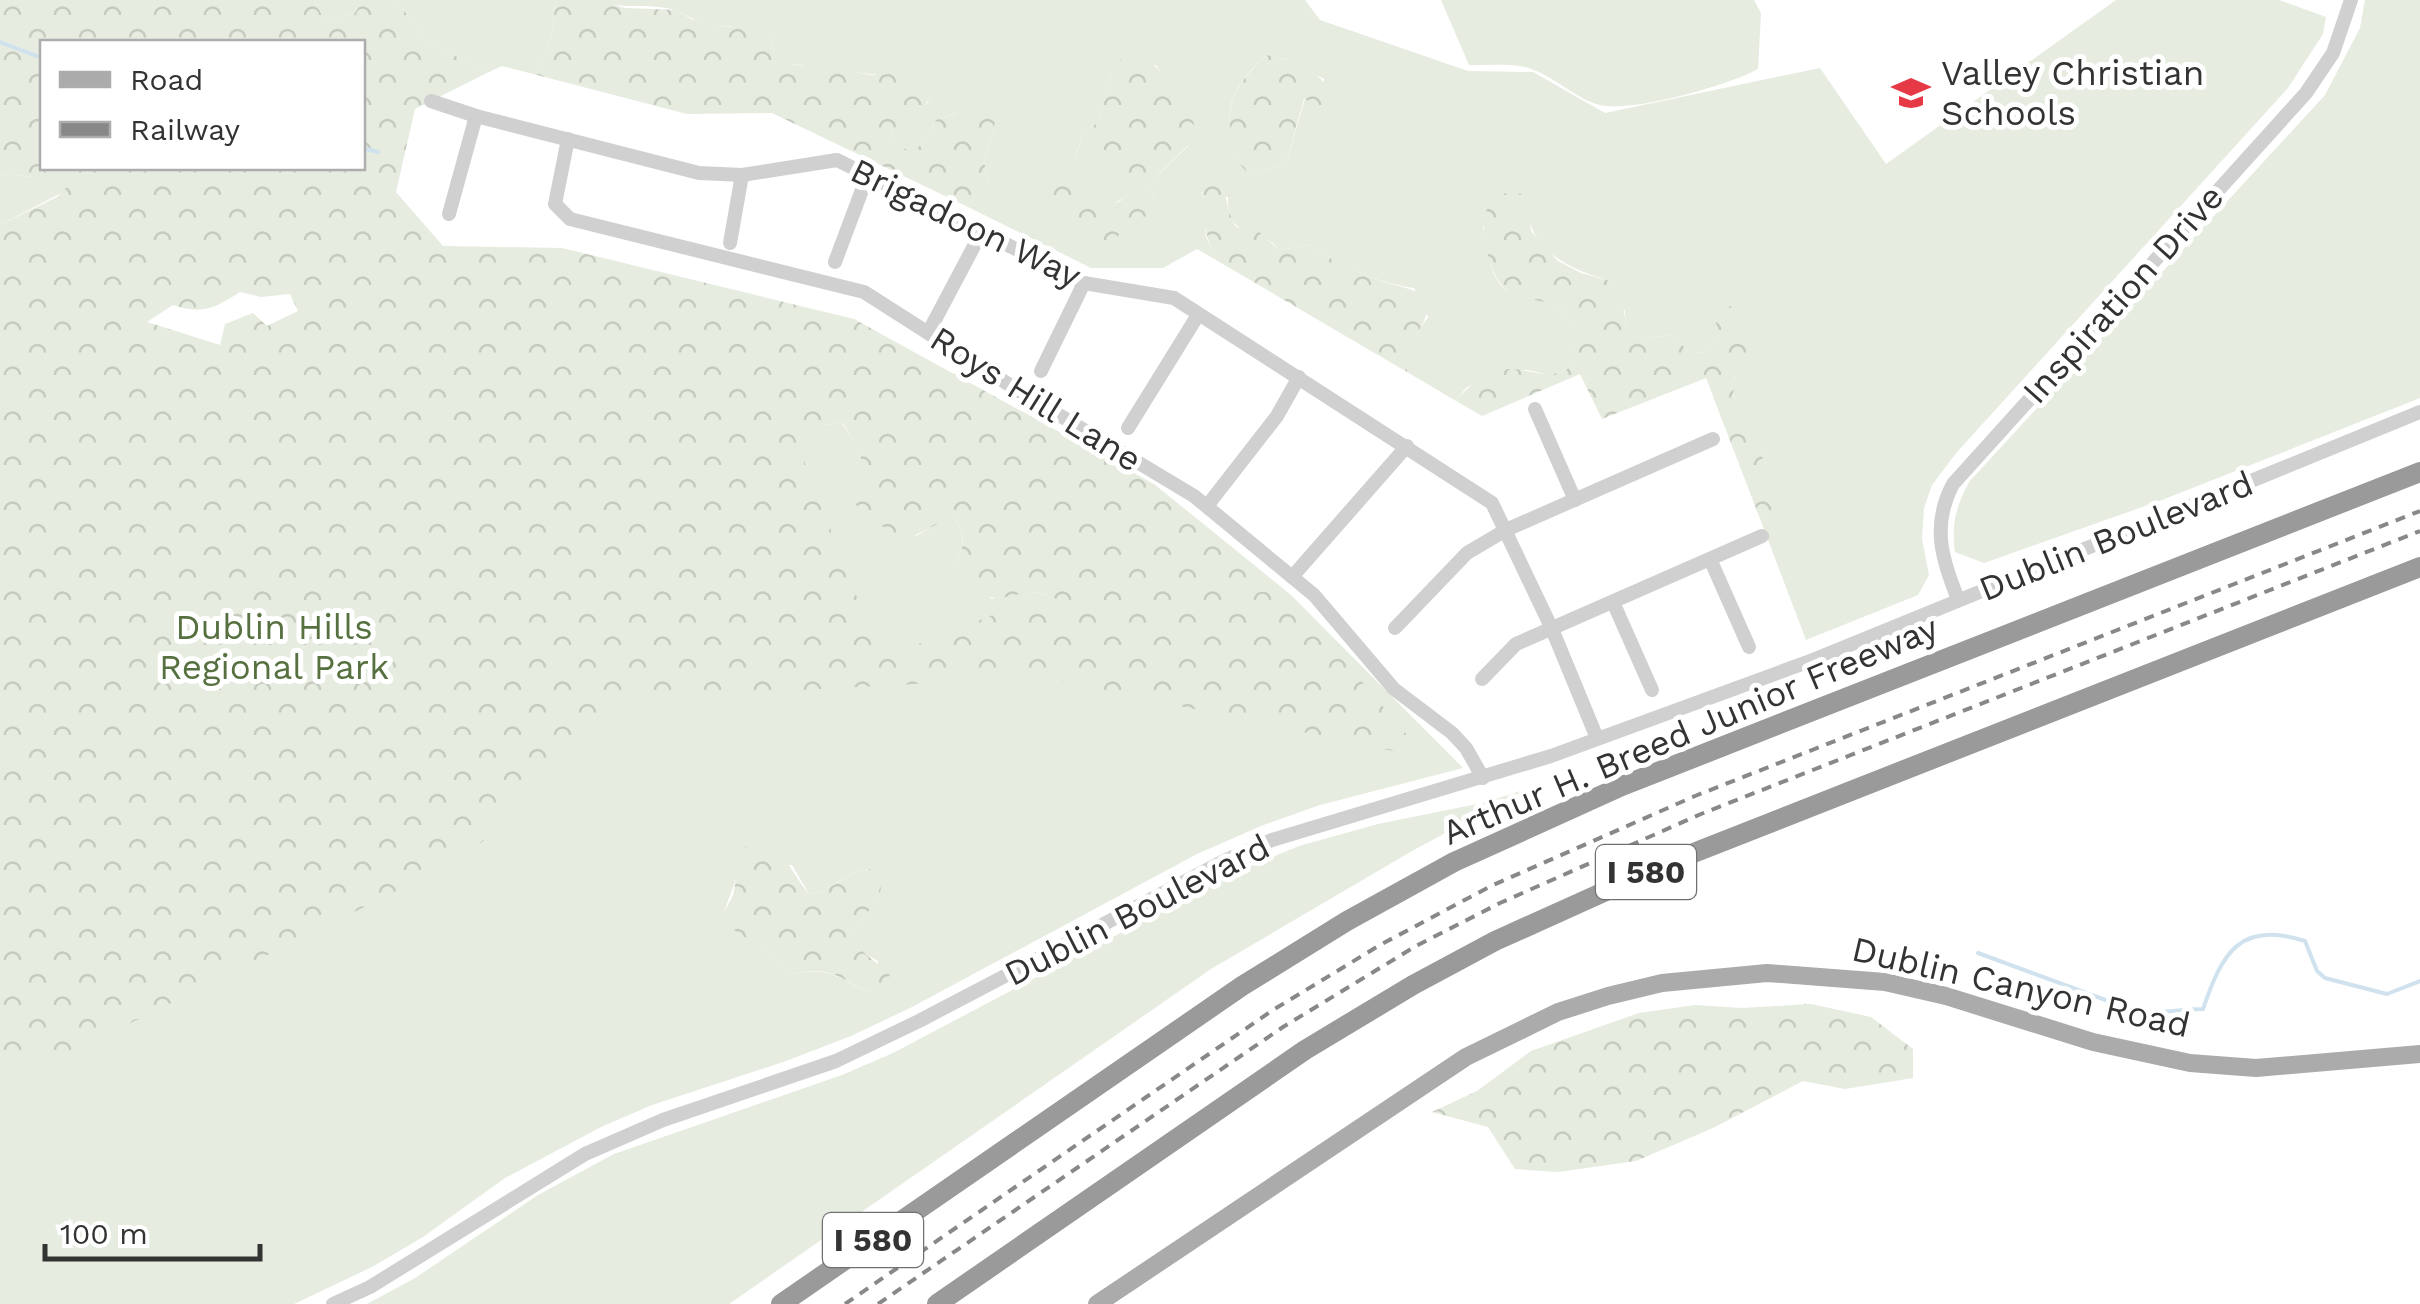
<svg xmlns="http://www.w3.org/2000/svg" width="2420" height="1304" viewBox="0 0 2420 1304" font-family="'Work Sans',sans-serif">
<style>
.grass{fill:#e6ecdf;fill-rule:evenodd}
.forest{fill:url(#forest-crowns);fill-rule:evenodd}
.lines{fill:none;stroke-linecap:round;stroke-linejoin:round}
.stream{stroke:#cfe2ee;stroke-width:4}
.minor{stroke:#d0d0d0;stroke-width:14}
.major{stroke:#ababab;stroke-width:18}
.highway{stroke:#9a9a9a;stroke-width:20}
.rail{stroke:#888;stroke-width:4;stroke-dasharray:10 8;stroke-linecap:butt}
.labels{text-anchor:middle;stroke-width:10;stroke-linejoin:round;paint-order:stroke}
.shield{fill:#fff;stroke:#707070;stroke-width:2.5}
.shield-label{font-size:32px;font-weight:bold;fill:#333}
.poi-label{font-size:35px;fill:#333;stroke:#fff;text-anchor:start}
.street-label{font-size:35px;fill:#333;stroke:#fff}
.park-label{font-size:35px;fill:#56703f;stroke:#fff}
</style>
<defs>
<pattern id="forest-crowns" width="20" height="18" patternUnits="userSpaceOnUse" patternTransform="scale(2.5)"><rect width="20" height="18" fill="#e6ecdf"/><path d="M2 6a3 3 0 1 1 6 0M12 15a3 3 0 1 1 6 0" fill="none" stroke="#c6cbc0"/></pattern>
</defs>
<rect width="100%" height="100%" fill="#fff"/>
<g class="grass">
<polygon points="314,0 364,0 354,14 324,19"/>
<path d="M396 0H557C552 14 555 30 549 43 544 55 538 62 537 75L502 66 487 73 426 40Z"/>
<path d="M589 0H1305L1320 20 1468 71 1533 72 1605 113 1820 68 1886 164 2116 0H2279L2326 17 2323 34 2288 88 1957 452 1932 485 1924 508 1922 539 1929 575 1918 595 1806 640 1762 524C1801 470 1720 423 1735 378 1738 371 1744 364 1748 358L1719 335 1708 353 1688 352 1675 335 1645 338 1626 335 1625 311 1614 282C1578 272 1538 257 1528 217L1483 227C1488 250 1489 287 1516 295 1532 300 1547 301 1563 307 1574 329 1591 373 1548 374 1540 374 1533 370 1525 370 1516 369 1472 383 1466 388 1462 392 1460 396 1456 401L1407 372 1406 349 1428 317 1414 288C1383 284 1335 266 1311 245L1279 250C1258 223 1227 242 1228 197L1202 192 1206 236 1216 260 1197 249 1163 268H1091L966 206 990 185 984 162 995 123 956 113 936 120 921 146 904 149 892 136 891 126 909 128 914 117 929 101 887 76 853 72 835 63 813 67 787 63 774 53 772 36C747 27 722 27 696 20 688 17 682 12 675 10 646 2 618 11 589 0ZM1267 55 1285 59 1324 79 1322 106 1305 99 1286 164 1248 174 1239 163C1240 148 1231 138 1230 124 1227 94 1246 73 1267 55ZM1156 65 1168 85 1181 100 1188 146 1151 182 1154 201 1125 224 1065 218 1048 205C1071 206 1108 212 1126 196L1125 183 1076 155 1083 134 1098 122 1112 73Z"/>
<path d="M1441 0H1754L1761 13 1758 69C1729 85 1632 113 1600 105 1576 99 1555 77 1531 69 1513 62 1488 66 1469 65Z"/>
<path d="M2365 0H2420V398L2162 500 1984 563 1955 552C1951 524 1956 507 1969 482L2325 95 2360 28Z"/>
<polygon points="52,172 71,172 73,181 67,190 0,225 0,174 35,177"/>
<path d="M790 397 793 405 823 425 842 423 857 445 865 470 916 536 952 516C968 534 964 547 953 567L992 599C1014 593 1035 588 1056 599L1243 623 1246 589 1264 573 1291 595 1463 768 1320 805 1261 826 1197 854 912 1007 851 1036 786 1061 652 1105 601 1127 505 1178 423 1237 372 1267 294 1304H0V870L316 620ZM741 865H792L809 894C832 892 845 872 870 869L879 897 852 934 862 952 878 961 872 992C838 980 834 966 794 974L777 962 765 944 724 912Z"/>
<polygon points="1529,788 1412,851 1211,969 729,1304 367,1304 415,1278 538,1195 614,1154 842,1075 893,1053 1234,873 1299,846 1378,824 1487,802"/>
</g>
<g class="forest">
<path d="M0 0H314L324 19 354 14 364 0H396L426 40 487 73 415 109 396 192 443 246 562 248 854 319 1154 484 1264 573 1246 593 1277 591 1311 621 1426 758 1042 677 635 699 467 856 64 1056 0 1064V225L57 197 73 181 70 172 35 177 0 174ZM42 42H362V168H42ZM240 292 261 297 290 294 298 311 267 326 253 313 225 324 220 345 147 322 173 305C202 315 215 308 240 292ZM843 423C865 458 867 463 854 502L862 512 902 540C920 535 935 524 953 517 968 535 964 548 953 567L957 584C967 588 978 595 989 597 1012 602 1026 583 1056 599L1057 607 1003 611 881 659 794 435 811 438 823 425Z"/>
<path d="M557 0H589L626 8 677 10 691 19 730 27 762 28 772 36 774 53C801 74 805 62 833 63 840 63 847 70 855 72 878 78 895 74 917 67L923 82 932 89C929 106 915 113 909 129L891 127 892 136 904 149 921 146 936 120 990 102 995 123 984 162 990 186 966 206 772 113 687 114 537 75C538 61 544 55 549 43 555 30 552 14 557 0Z"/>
<path d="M1130 50C1159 60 1179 96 1194 123L1188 145 1151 182 1154 201 1149 215 1125 224 1116 240 1097 247 1048 205 1039 187 1047 178 1070 175 1086 206 1119 202 1126 196 1124 183 1076 156 1083 134 1098 122 1112 73 1125 52Z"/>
<path d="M1267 55C1297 61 1330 74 1334 106H1322L1304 99 1286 164 1248 174 1239 163C1240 148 1230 138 1230 124 1228 93 1246 74 1267 55Z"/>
<path d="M1210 174 1220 176C1227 194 1226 211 1236 227L1259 232 1279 250 1311 245C1330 262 1374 280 1399 286 1412 290 1417 290 1428 299 1428 334 1405 333 1407 372L1216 260C1204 234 1199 205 1205 177Z"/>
<path d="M1506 193 1525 194 1531 231 1558 261 1581 273 1614 282 1622 294 1627 335 1645 338 1675 335 1688 352 1708 353 1719 335 1712 308 1741 305 1749 326 1748 359 1735 377 1733 396 1781 496 1762 524 1706 378 1602 419 1580 374 1482 416 1456 401C1468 386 1482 375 1501 370 1517 366 1532 374 1548 374 1590 374 1574 329 1563 307 1550 302 1519 298 1510 293 1490 281 1477 228 1488 207 1492 201 1499 196 1506 193Z"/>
<path d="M752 846C794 857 785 865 809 894 832 892 846 872 870 869L882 883 879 897 852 934 862 951 890 974 884 988 872 992C838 980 834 965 794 974L777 962 765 944C744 939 731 933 724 912L733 895 742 848Z"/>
<polygon points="1811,1004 1871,1017 1913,1049 1913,1078 1845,1089 1803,1081 1713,1128 1636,1161 1558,1172 1515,1169 1488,1127 1432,1112 1477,1091 1531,1051 1639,1013 1695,1005 1742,1008"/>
</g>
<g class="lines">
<g class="stream">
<polyline points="0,42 42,58"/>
<polyline points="362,148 378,152"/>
<path d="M1978 953 2138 1012C2161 1014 2180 1009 2203 1009 2222 953 2240 920 2305 941L2317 971 2325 978 2387 994 2420 981"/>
</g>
<g class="minor">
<polyline points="431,101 476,116 699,173 742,175 837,160 1084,283 1174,298 1492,503 1552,629 1597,738"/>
<polyline points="568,139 555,204 570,219 864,292 1019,391 1194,496 1314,595 1394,689 1452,733 1466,748 1483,778"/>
<polyline points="449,214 476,116"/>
<polyline points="730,243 742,175"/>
<polyline points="835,262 868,174"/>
<polyline points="928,333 982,231"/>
<polyline points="1041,371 1084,283"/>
<polyline points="1535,409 1575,500"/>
<polyline points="1128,428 1198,315"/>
<polyline points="1207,506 1277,416 1299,377"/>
<polyline points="1710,559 1749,647"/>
<polyline points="1292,577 1407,446"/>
<path d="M1958 599C1942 560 1931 525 1953 484L2306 93 2333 53 2351 0"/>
<polyline points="1613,602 1652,690"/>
<polyline points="1395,628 1467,553 1506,530 1713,439"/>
<polyline points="1482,679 1516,644 1762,536"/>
<polyline points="333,1304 370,1287 585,1154 663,1120 836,1061 919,1021 1224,861 1272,840 1551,756 1813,660 2420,412"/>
</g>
<polyline class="major" points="1097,1304 1466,1057 1558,1012 1608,996 1662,983 1767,973 1885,982 1946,996 2093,1042 2190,1063 2256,1068 2420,1054"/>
<g class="highway">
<polyline points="781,1304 1242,986 1347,921 1454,862 1622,786 2420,472"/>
<polyline points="937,1304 1305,1050 1413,985 1495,941 1668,863 2420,567"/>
</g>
<g class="rail">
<polyline points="845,1304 1273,1010 1380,945 1491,886 1695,796 2420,511"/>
<polyline points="878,1304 1283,1027 1416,946 1500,903 1701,814 2420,531"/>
</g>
</g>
<defs>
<g id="school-bare" transform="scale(3)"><path d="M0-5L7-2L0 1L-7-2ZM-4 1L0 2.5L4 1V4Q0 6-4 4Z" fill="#e63946" stroke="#fff" stroke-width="2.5" paint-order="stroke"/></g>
</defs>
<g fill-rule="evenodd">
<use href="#school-bare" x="1911" y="93"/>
</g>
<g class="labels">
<g class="shield">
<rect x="1596" y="845" width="100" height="54" rx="8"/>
<rect x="823" y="1213" width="100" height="54" rx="8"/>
</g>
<g class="shield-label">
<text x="1646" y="883">I 580</text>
<text x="873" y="1251">I 580</text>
</g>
<g class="poi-label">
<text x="1941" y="85">Valley Christian<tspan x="1941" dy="40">Schools</tspan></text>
</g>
<g class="street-label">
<text transform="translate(966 223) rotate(26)" y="12">Brigadoon Way</text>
<text transform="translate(2123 294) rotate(-48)" y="12">Inspiration Drive</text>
<text transform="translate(1036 399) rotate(32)" y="12">Roys Hill Lane</text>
<text transform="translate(2116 536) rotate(-22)" y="12">Dublin Boulevard</text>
<text transform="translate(1690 730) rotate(-23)" y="12">Arthur H. Breed Junior Freeway</text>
<text transform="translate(1137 910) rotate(-27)" y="12">Dublin Boulevard</text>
<text transform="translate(2021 987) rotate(13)" y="12">Dublin Canyon Road</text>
</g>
<g class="park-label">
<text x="274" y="639">Dublin Hills<tspan x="274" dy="40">Regional Park</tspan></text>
</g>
</g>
<rect x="40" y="40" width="325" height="130" fill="#ffffff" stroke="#adadad" stroke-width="2.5"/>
<rect x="60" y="72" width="50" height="15" fill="#ababab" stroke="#adadad" stroke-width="2.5"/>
<text x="130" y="90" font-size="30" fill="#333333">Road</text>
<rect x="60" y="122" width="50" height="15" fill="#888888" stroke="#adadad" stroke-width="2.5"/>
<text x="130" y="140" font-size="30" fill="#333333">Railway</text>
<path d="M45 1244v15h215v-15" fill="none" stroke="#333333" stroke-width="5"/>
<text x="60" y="1244" font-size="30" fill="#333333" stroke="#ffffff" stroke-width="8" paint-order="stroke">100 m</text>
</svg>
